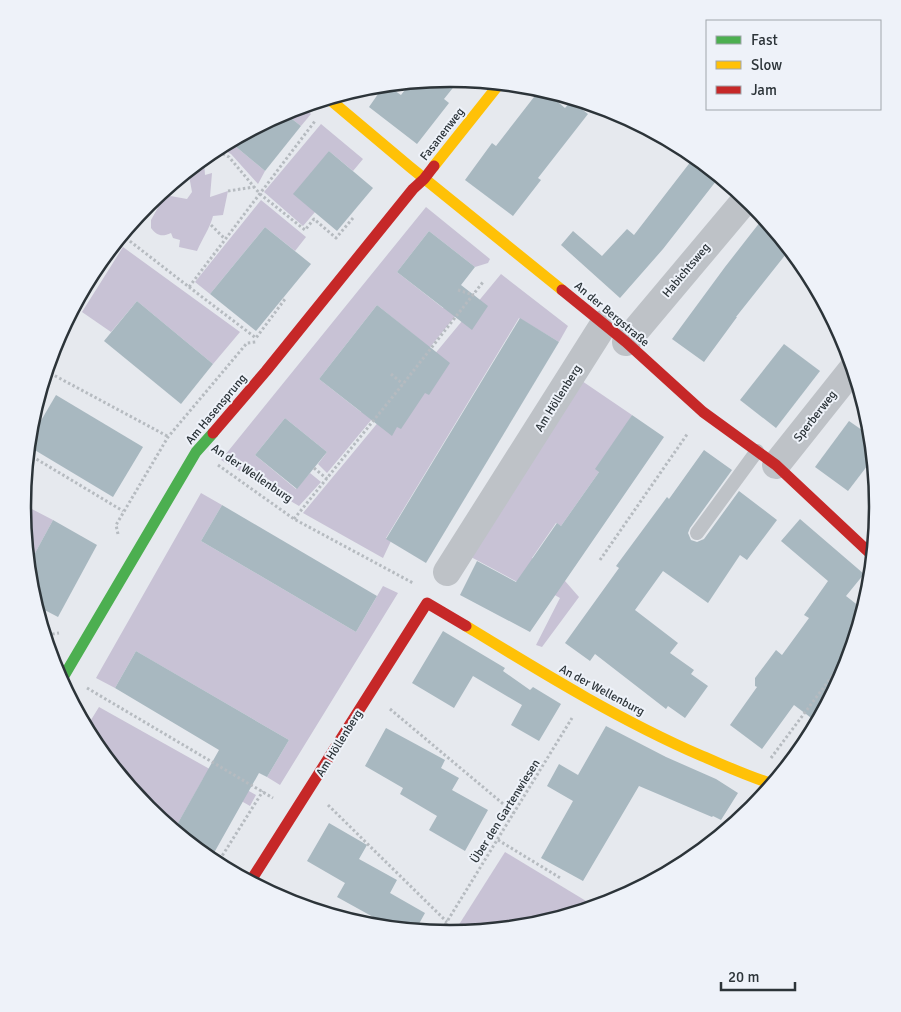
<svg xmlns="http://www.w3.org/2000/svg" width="901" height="1012" viewBox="0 0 901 1012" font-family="Signika,sans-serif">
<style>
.green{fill:#c8c2d5}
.building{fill:#a8b8c0}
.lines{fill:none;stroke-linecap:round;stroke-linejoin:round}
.path{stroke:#b6bbc0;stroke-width:3;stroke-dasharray:2.5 2.5;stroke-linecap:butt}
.lane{stroke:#bec2c7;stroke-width:14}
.street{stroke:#bec2c7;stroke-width:28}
.fast{stroke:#4caf50;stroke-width:11}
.slow{stroke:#ffc107;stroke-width:11}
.jam{stroke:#c62828;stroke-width:11}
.labels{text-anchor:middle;stroke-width:4;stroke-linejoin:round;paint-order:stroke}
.street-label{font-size:12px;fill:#2c3439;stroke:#eef2f9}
.rim{fill:none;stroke:#2c3439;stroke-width:2.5}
</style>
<rect width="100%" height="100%" fill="#e6e9ee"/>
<g class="green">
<polygon points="301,106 311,114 301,126 283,112"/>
<polygon points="321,124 363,159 353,171 329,151 315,212 303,226 264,192"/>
<polygon points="229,141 265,171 258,184 231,154 218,147"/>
<path d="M204 161 205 175 212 173 210 197 228 191 223 215 213 216C210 228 202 239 197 251L179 247 180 240 173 238 171 233C162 237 157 236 151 228V220L165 195 187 199 192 192 188 170 198 162Z"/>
<polygon points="261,200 306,237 295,251 265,227 210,294 195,282"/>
<polygon points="426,207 490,259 488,263 475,267 429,231 397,272 443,308 466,303 405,378 419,339 377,305 319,379 361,412 387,380 397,389 327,473 318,464 327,452 285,418 255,455 296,489 310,473 321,482 299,506 221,460"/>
<polygon points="123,247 240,332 213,364 137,301 111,332 82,312"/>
<polygon points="501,274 568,326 559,342 519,318 386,538 391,541 383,558 303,513"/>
<polygon points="582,381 632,415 599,472 561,526 556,523 532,558 565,581 579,597 542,647 536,645 560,598 539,586 536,592 471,557"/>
<polygon points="24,491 32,496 26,506 53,520 28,566 23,506"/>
<polygon points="201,493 222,505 201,541 356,632 383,586 398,593 280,785 267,777 289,740 153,661 136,651 115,688 96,678"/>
<polygon points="99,707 256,795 250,806 203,779 174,830 148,808 94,744 86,728"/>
<polygon points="505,852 596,907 534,926 453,934"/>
</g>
<g class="building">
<polygon points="451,78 460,79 444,99 449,103 417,144 369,107 385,84 401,95 411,82"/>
<polygon points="541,88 565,108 571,101 588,114 538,178 541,180 513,216 465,180 492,143 496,146"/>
<polygon points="283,112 301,126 265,171 229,141"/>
<polygon points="329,151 373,188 337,231 293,194"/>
<polygon points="695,156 720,176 663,249 620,298 561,245 573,231 602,256 627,229 634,235"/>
<polygon points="764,217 790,249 736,317 737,317 704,362 672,339 725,267"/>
<polygon points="265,227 311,264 256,331 210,294"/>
<polygon points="429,231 475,267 461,285 488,306 472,330 397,272"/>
<polygon points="137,301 213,364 181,404 104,341"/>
<polygon points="377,305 450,363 429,395 425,393 401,429 397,427 392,436 319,379"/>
<polygon points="520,318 559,342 426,563 386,539"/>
<polygon points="784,344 820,371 776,428 740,400"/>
<polygon points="56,395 143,447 113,497 28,446 29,441"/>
<polygon points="632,415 664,437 530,632 460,595 477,561 516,582 557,523 561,526 599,472 595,469"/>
<polygon points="285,418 327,452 297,489 255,455"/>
<polygon points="849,421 872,437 874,457 848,491 815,467"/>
<polygon points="704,450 732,470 690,528 688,533 691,540 697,542 704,539 739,491 777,520 747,560 740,555 708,603 663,571 635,610 678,643 670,653 694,670 691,674 708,686 685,718 668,706 666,709 595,654 590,661 565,643 619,568 616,566 667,497 669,499"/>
<polygon points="222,505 377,596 356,632 201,541"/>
<polygon points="800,519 864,574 846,596 864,610 846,670 818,723 794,705 762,749 730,725 757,687 755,686 755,678 776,650 782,655 809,618 804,615 828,581 781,541"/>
<polygon points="53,520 97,545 58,617 35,605 31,589 28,566"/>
<polygon points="443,631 505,668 503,671 530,690 533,687 561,704 539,741 511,725 522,705 473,676 454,708 412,683"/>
<polygon points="136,651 289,740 267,777 259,773 210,860 174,830 219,750 115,688"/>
<polygon points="606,726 666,757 716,779 738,793 721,820 713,816 712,817 639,786 583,881 541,858 573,801 547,786 559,764 578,775"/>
<polygon points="386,728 445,760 441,768 459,778 452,790 488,810 465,851 429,830 437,816 400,794 403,788 365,766"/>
<polygon points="329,823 367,845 359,859 397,880 390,893 425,913 415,931 371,926 375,918 337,897 345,883 307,861"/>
</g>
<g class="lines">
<g class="path">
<polyline points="214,149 229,157 260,194 305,230 314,219 336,238 353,218"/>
<polyline points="204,165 211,160 218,151"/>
<polyline points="228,191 254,187"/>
<polyline points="156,197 162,202"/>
<polyline points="211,225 225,239"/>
<polyline points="122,235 189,287 315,121"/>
<polyline points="189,287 256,338 285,299"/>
<polyline points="458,290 474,295"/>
<polyline points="55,343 112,247"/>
<polyline points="46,371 169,437"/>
<polyline points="391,374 403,384"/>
<polyline points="44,377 48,372"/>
<polyline points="28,454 123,511"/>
<polyline points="218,465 294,519 413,583"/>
<polyline points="314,468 327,479"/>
<polyline points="294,519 403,384 483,282"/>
<polyline points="118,534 116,525 168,437 247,343 256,342"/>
<polyline points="600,560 688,433"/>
<polyline points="47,643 53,634 59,633"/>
<polyline points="87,688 273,798"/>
<polyline points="390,709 514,813"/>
<polyline points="771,758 853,648"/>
<polyline points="110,762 113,759"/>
<polyline points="328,805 447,922"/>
<polyline points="498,840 562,879"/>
<polyline points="217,864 263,791"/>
<polyline points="440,933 572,718"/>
</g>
<polyline class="lane" points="697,533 757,451"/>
<g class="street">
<polyline points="626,342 747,198"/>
<polyline points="776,465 854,367"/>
<polyline points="447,572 604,324"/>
</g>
<polyline class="fast" points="61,681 196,452 213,433"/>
<g class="slow">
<polyline points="328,98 410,167 562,290"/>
<polyline points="434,166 500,83"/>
<path d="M466 626C543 673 619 720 702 756 726 766 749 777 773 784"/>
</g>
<g class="jam">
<polyline points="562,290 626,342 703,412 776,465 874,557"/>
<polyline points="213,433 266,371 413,189 424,179 434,166"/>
<polyline points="250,882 427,603 466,626"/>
</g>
</g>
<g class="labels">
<g class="street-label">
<text transform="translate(442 134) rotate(-52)" y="4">Fasanenweg</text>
<text transform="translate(686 270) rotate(-50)" y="4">Habichtsweg</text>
<text transform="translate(612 314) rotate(40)" y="4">An der Bergstraße</text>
<text transform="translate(558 398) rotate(-58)" y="4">Am Höllenberg</text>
<text transform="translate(216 409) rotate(-50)" y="4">Am Hasensprung</text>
<text transform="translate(815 416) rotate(-52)" y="4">Sperberweg</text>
<text transform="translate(252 473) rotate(34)" y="4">An der Wellenburg</text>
<text transform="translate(602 690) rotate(28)" y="4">An der Wellenburg</text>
<text transform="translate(339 743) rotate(-58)" y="4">Am Höllenberg</text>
<text transform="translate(505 811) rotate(-58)" y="4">Über den Gartenwiesen</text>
</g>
</g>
<path d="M0 0H901V1012H0ZM31 506a419 419 0 1 1 838 0a419 419 0 1 1-838 0Z" fill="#eef2f9" fill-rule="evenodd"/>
<path class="rim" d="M31 506a419 419 0 1 1 838 0a419 419 0 1 1-838 0Z"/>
<rect x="706" y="20" width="175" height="90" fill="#eef2f9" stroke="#a0a6ac"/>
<rect x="716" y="36" width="25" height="8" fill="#4caf50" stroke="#a0a6ac"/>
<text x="751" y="45" font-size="15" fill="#2c3439">Fast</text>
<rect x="716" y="61" width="25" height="8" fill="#ffc107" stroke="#a0a6ac"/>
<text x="751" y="70" font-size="15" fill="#2c3439">Slow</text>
<rect x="716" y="86" width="25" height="8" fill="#c62828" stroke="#a0a6ac"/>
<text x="751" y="95" font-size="15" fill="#2c3439">Jam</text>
<path d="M721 982v8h74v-8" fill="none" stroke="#2c3439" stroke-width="2.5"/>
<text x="728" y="982" font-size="15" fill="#2c3439" stroke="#eef2f9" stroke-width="4" paint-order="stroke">20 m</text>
</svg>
